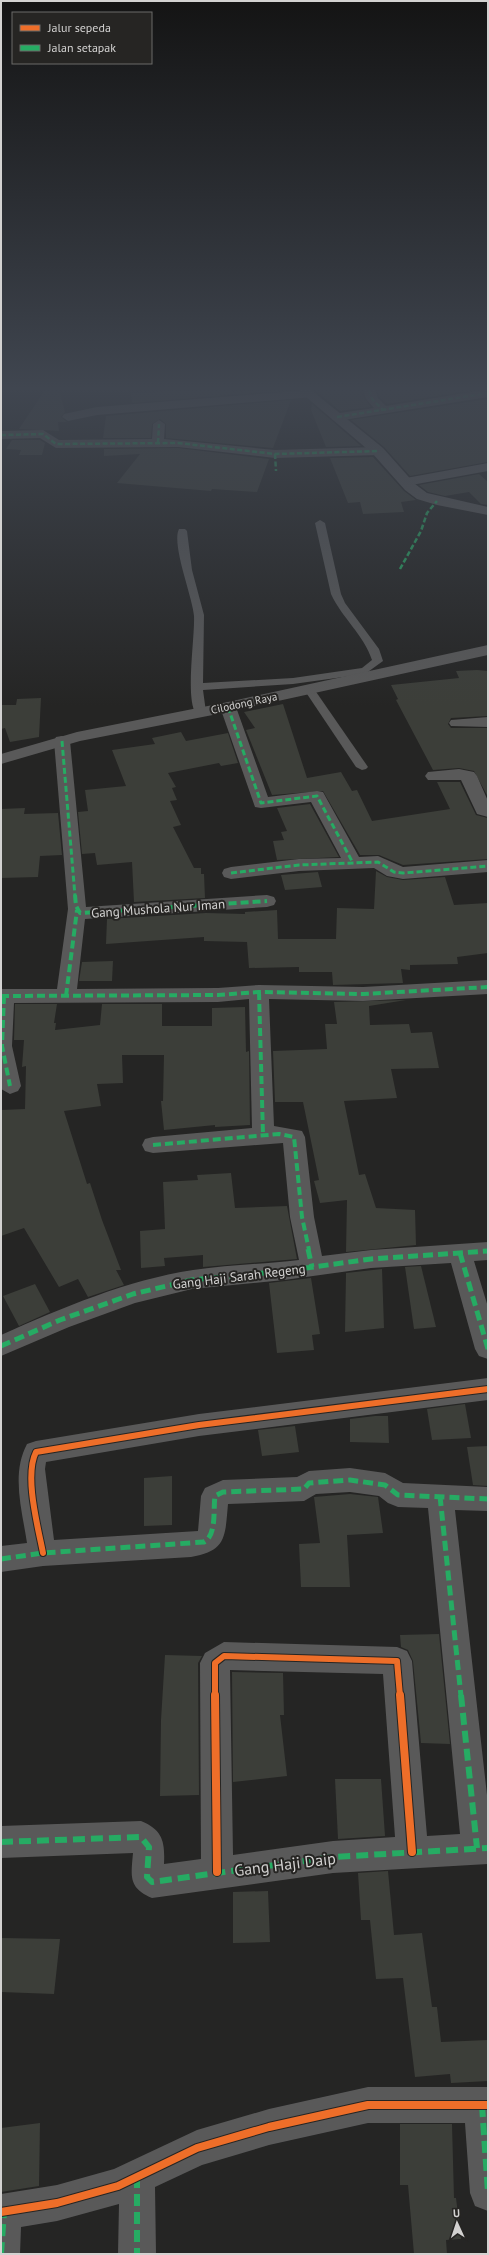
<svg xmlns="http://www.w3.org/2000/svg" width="489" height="2255" viewBox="0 0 489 2255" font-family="'PT Sans',sans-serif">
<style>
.building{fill:#3c3e39}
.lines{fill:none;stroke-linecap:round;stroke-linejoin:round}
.service{fill:#595959;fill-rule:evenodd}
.minor{fill:#595959;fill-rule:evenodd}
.tertiary{fill:#595959;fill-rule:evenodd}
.quiet-far4{stroke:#26ab63;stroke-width:2.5;stroke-dasharray:5 2.5;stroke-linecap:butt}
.quiet-far3{stroke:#26ab63;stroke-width:3;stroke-dasharray:6 3;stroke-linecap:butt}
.quiet-far2{stroke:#26ab63;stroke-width:4;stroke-dasharray:8 4;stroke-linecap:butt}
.quiet-far1{stroke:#26ab63;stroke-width:5;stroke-dasharray:10 5;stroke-linecap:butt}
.quiet{stroke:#26ab63;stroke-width:6;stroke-dasharray:12 6;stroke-linecap:butt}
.cycleway-far1-casing{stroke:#262523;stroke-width:8}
.cycleway-casing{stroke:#262523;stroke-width:10}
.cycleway-far1{stroke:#ee6e29;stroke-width:6}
.cycleway{stroke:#ee6e29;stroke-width:8}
.labels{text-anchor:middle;stroke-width:4;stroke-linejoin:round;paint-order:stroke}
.far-street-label{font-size:11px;fill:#d3d2d1;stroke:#262523}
.street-label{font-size:13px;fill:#d3d2d1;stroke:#262523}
.near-street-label{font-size:16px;fill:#d3d2d1;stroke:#262523}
</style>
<rect width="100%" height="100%" fill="#252524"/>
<g class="building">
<polygon points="45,390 59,390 65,412 61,417 67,422 58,422 59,431 19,429"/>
<polygon points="206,390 231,390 232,392 289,390 132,403 131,393"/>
<polygon points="315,390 362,390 365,399 371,407 340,411"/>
<polygon points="377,390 474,390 387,404 379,397"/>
<polygon points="488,399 488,462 410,476 384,447 351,420"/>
<polygon points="291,400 273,448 166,438 166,424 160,419 152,424 151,438 103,438 106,416"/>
<polygon points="312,404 332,421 361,446 326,447 311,410"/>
<polygon points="12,440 40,440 45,443 42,455 19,455 21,450 6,449"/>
<polygon points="178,448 269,459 257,492 212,489 211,491 117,483 140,454 104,456 104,449"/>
<polygon points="373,457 404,491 416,500 401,502 404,512 363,514 360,502 348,503 330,458"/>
<polygon points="479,474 488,482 488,505 481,504 469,492 445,496 428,492 419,485"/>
<polygon points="477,670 488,671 488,716 451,718 448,724 451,728 488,728 488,797 474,771 459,768 433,770 396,700 398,699 391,685 459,678 456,671"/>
<polygon points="41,698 39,737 10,742 5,728 1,729 1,705 16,705 17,699"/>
<polygon points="283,704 307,778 341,772 352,791 357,790 372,821 450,809 437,782 460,782 476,815 488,818 488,859 403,865 379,855 360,855 323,791 272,795 246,730 255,728 244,712"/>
<polygon points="181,732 186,741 228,733 238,763 221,766 219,763 168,773 176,787 172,788 177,800 170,801 181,825 173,827 194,868 201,868 201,874 204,874 205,898 134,902 132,862 97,865 95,853 82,854 78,812 88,811 85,790 126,786 112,750 155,744 152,738"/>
<polygon points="310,804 339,857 277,860 273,841 284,840 281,832 287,831 277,808"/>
<polygon points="25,808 24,814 58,813 62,855 40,856 38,877 1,878 1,809"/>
<polygon points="376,871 387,877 403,880 445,877 454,905 488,903 488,953 457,957 458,964 410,965 410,970 401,969 403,983 333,985 332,972 299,972 299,967 249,968 247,942 204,941 204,937 106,944 107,919 206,913 245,914 245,912 277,910 278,939 336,939 337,908 374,909"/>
<polygon points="318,872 322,887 285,890 281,875"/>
<polygon points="113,961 112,981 79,981 82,962"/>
<polygon points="406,1000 369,1006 370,1025 409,1024 411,1033 432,1032 439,1068 391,1069 397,1098 344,1101 359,1175 365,1174 376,1208 415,1210 416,1245 346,1252 347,1200 320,1203 314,1181 319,1180 303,1102 275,1102 273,1051 327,1049 325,1024 337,1024 334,1002"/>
<polygon points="15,1004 57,1004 54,1023 56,1023 55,1030 100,1025 102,1004 162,1004 162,1026 212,1026 212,1008 245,1007 246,1052 249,1051 250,1125 215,1127 215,1125 164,1130 161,1101 163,1101 164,1055 122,1055 123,1083 97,1084 101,1106 64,1111 87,1184 90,1183 102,1220 121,1270 116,1270 124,1285 88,1297 78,1279 59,1287 24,1228 1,1236 1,1110 25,1109 26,1066 22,1067 24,1040 14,1040"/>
<polygon points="231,1173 235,1208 287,1206 297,1259 203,1267 203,1255 164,1258 165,1266 141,1268 140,1231 165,1229 163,1182 198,1180 197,1175"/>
<polygon points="421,1266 436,1327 414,1329 405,1267"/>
<polygon points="382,1269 384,1328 345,1332 346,1273"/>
<polygon points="311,1278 320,1334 312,1335 314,1350 277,1353 269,1283"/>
<polygon points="35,1284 50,1312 19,1326 3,1296"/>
<polygon points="465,1404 471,1438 432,1440 427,1409"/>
<polygon points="375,1416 388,1416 389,1443 350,1442 350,1419"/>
<polygon points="295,1426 299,1452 262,1456 258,1430"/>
<polygon points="488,1446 488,1486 473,1485 467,1447"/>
<polygon points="172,1476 172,1525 144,1526 144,1478"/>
<polygon points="350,1494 378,1497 383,1533 347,1535 350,1587 301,1587 299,1544 320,1543 314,1497"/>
<polygon points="439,1634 450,1744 421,1743 413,1661 408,1650 401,1647 400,1635"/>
<polygon points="165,1655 202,1656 198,1663 199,1795 160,1796 161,1720"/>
<polygon points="232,1672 283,1673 284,1715 280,1715 287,1776 233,1782"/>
<polygon points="335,1779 381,1779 385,1836 338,1839"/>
<polygon points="388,1871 394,1935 422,1933 432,2007 437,2007 441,2042 488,2040 488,2081 451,2083 450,2074 415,2077 403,1978 376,1979 370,1920 361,1920 358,1873"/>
<polygon points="268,1891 270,1942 233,1943 233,1892"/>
<polygon points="1,1938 60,1939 54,1994 1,1992"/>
<polygon points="40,2123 39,2186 1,2192 1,2128"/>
<polygon points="400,2124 452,2124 454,2198 456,2198 461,2239 446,2240 447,2254 414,2254 408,2185 400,2185"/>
</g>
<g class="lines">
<g class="service">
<path d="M320 520 325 523 341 594 345 603 379 649 383 661 365 674 293 684 203 690 206 712 200 715 196 714C185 698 195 638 194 616 193 598 171 544 179 529H185L187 531 192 570 204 615 203 683 293 678 362 668 372 660C364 635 342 618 331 594L315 523Z"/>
<polygon points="308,685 312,686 368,767 366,769 362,770 356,767 303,688"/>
</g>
<g class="minor">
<polygon points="309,390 313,391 315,394 313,397 97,415 68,421 62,417 64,414 97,407"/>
<polygon points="363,390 375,390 378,398 386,406 484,390 488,390 488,397 337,421 333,420 331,417 333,414 374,408 366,399"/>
<polygon points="159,420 165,424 164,439 275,450 378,447 384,451 378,455 275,458 178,447 56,448 40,438 1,439 1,431 43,430 59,440 152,439 153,424"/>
<polygon points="488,463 488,471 406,486 399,482 406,478"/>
<polygon points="228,702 234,704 236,707 268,797 317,791 323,792 359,857 378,856 403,867 488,860 488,872 403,879 387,876 374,868 299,871 231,879 224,877 222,873 224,869 231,867 299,859 341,858 311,802 261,808 255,807 220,707 222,704"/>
<polygon points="488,717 488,727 451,726 449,723 451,720"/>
<path d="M62 736 68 737 70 741 86 907 267 895 274 897 276 901 274 905 267 907 85 919 77 989 218 988 259 985 363 987 488 980V994L363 1001 269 999 274 1126 302 1131 305 1137 314 1217 322 1256 371 1250 488 1242V1260L474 1261 488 1307V1359L479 1356 475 1349 451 1263 371 1268 284 1280 192 1289 135 1303 69 1327 1 1356V1335C62 1308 127 1280 193 1270 228 1265 264 1264 299 1260L290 1217 283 1143 153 1153 145 1151 142 1145 145 1139 153 1137 252 1128 249 999 218 1002 14 1003 12 1046 21 1086 18 1091 10 1094 1 1089V989H57L68 909 54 741 56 737Z"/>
<polygon points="459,769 474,772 477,776 488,801 488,817 477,814 461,780 428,780 425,776 428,772"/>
<path d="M488 1378V1400L199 1436 46 1462 45 1469 54 1540 198 1531 201 1496 205 1488 223 1480 297 1477 309 1471 350 1468 385 1473 403 1483 488 1487V1511L455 1510 488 1804V1864L333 1873 152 1898C128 1888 131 1876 133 1853L1 1858V1826L141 1821C163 1830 165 1842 164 1864L201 1859 200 1663 205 1653 224 1642 397 1647 407 1651 412 1661 427 1836 460 1834 428 1508 398 1507 388 1503 379 1496 350 1492 316 1494 304 1501 228 1504C225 1536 227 1551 191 1557L43 1566 1 1572V1546L27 1543C22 1510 11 1474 27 1444L36 1441 199 1414ZM230 1670 383 1674 395 1837 333 1841 233 1855Z"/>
<polygon points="368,2087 488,2087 488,2211 475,2206 470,2193 465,2123 368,2123 269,2145 202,2165 155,2187 156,2254 118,2254 119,2204 57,2221 21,2227 20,2254 1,2254 1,2194 57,2185 114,2169 197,2130 269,2109"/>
</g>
<g class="tertiary">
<polygon points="298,390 311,390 383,448 415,484 427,493 488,507 488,515 437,505 417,499 405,490 373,454"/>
<polygon points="488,645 488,655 228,712 80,741 1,764 1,754 77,732 228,702"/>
</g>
<g class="quiet-far4">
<polyline points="369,390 372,399 383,410"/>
<polyline points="337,417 488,393"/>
<polyline points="1,435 43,434 56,444 178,443 275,454 378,451"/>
<polyline points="158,443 159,424"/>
<polyline points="275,454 276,471"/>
<polyline points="400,569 421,531 427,513 437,501"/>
</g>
<g class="quiet-far3">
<polyline points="228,707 261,803 317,796 353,863"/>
<polyline points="62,741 75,896"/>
<polyline points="231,873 299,865 378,862 394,872 403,873 488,866"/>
</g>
<g class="quiet-far2">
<polyline points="75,895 76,906 80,913 267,901"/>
<polyline points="259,992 263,1135"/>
<polyline points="1,996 218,995 259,992 363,994 488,987"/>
<polyline points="4,996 2,1046 10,1086"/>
<polyline points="66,996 77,910"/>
<polyline points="153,1145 279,1134 294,1137 302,1217 309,1250"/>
</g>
<g class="quiet-far1">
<polyline points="308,1249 312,1267"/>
<polyline points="460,1253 488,1349"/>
<polyline points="1,1346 60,1320 133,1294 192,1280 284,1271 371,1259 488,1251"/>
<polyline points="440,1496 461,1696"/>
<path d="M1 1559 43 1553 204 1542C217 1535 213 1509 215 1496L223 1492 304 1489 309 1483 350 1480 385 1485 398 1495 488 1499"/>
</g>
<g class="quiet">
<polyline points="461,1695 477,1848"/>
<polyline points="1,1842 141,1837 149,1847 147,1877 152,1882 333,1857 488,1848"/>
<polyline points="482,2105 488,2193"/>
<polyline points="137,2176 137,2254"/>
<polyline points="1,2254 4,2212"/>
</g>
<g class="cycleway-far1-casing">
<g id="cycleway-far1">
<path d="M43 1553C38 1527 24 1476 36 1452L199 1425 488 1389"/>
<polyline points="215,1696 215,1663 224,1656 397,1661 400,1696"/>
</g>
</g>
<g class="cycleway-casing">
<g id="cycleway">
<polyline points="215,1695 217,1872"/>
<polyline points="400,1695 412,1852"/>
<polyline points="1,2212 57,2203 118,2186 197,2148 269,2127 368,2105 488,2105"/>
</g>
</g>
<use href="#cycleway-far1" class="cycleway-far1"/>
<use href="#cycleway" class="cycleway"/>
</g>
<linearGradient id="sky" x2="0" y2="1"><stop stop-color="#141414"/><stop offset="0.55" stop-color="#404650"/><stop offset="1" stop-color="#404650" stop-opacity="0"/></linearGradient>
<rect width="489" height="706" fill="url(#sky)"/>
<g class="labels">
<g class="far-street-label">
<text transform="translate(244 703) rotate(-12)" y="4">Cilodong Raya</text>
</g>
<g class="street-label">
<text transform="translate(158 908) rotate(-4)" y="5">Gang Mushola Nur Iman</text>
<text transform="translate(239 1276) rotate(-7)" y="5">Gang Haji Sarah Regeng</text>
</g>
<g class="near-street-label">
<text transform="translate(285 1864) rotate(-7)" y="6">Gang Haji Daip</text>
</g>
</g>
<rect width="489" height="2255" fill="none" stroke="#d3d2d1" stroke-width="4"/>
<rect x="12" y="12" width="140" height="52" fill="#262523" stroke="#6b6a69"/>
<rect x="20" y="25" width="20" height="6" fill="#ee6e29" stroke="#6b6a69"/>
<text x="48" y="32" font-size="12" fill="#d3d2d1">Jalur sepeda</text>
<rect x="20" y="45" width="20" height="6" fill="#26ab63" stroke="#6b6a69"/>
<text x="48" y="52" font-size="12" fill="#d3d2d1">Jalan setapak</text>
<g transform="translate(457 2223) rotate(357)" stroke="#262523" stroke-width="3" paint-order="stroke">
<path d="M0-3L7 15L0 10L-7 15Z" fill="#d3d2d1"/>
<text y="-6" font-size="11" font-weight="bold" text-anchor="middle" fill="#d3d2d1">U</text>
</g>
</svg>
